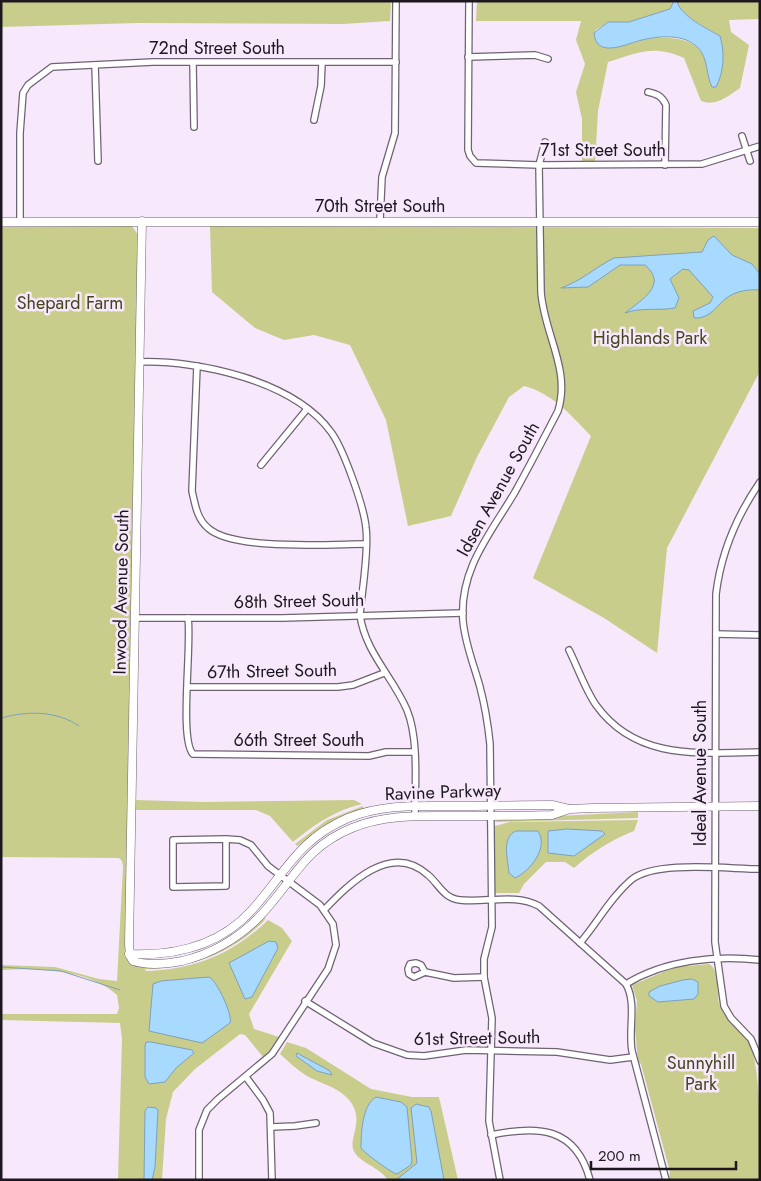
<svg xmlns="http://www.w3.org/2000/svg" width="761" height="1181" viewBox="0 0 761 1181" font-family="Jost,sans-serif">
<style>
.green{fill:#c9cd8c}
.water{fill:#a7dafe;stroke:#7ea0bb}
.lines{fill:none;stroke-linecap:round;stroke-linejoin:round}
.stream{stroke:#7ea0bb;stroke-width:1}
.street-casing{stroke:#6e6273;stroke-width:8}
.secondary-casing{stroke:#6e6273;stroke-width:9}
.street{stroke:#fff;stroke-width:5.5}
.secondary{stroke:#fff;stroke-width:8}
.labels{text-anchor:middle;stroke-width:5;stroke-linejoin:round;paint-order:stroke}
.street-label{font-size:18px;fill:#1d181f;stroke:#f7e8fc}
.park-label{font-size:18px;fill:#44451c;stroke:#f7e8fc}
</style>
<rect width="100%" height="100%" fill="#f7e8fc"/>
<g class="green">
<polygon points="1,1 391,1 390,21 343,24 137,23 1,27"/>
<path d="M477 1H674L670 9 629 22H608L596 30 594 34C604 37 617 43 627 44 633 44 640 40 646 39 675 35 709 38 708 76L720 36C708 28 680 16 677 1H760V19L729 20 731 32 749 45 740 88C728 96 716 107 701 101L684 58C654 44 637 53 608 62L598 111 595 164H582V119L576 92 585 64 576 40 581 21H476Z"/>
<path d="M132 226 138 235 127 957 130 964 159 966 238 939 266 917C265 921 259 926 254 930 223 957 186 968 146 969L145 971C194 970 233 954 268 920L282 928 292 941 249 1014 254 1029 279 1037 264 1058 245 1035 240 1034 195 1069 173 1092 166 1119 162 1180H118L122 1039 120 1023 1 1020V1014H117L119 1008 117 995C88 969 38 968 1 970V965L55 967 99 979 117 981 123 867 122 861 119 858 1 857V227Z"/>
<path d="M210 226 760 228V371L667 548 657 653 604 618 533 578 591 436C572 416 552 393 524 386L509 397 477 457 451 516 408 526 386 420 350 345 314 335 284 340 255 328 212 292Z"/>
<path d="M135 800 205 802 354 800 362 804C335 810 314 825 293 842L270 816 256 810H135Z"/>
<polygon points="363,806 364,810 329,824 297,846 295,844 327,820"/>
<polygon points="638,812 638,818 495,822 499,819"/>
<path d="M638 820 634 831C611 840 592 852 574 868L565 862H546L524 884 519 893H495V826L510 822Z"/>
<path d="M709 964C719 968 717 993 719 1003 725 1023 745 1031 752 1049 761 1080 760 1145 760 1180H669L670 1172 641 1064 638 1061 635 1029 637 1001 632 985 675 967Z"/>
<path d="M287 1042 306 1048 371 1089 412 1097H439L458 1180H388C379 1167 361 1163 355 1153 346 1140 366 1122 350 1101 339 1087 321 1084 307 1076 297 1070 288 1061 280 1054Z"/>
</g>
<g class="water">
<path d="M674 1H677C680 16 708 29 720 36 725 53 724 72 716 87H712C705 73 709 56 695 45 681 34 659 36 642 40 628 43 596 60 594 33L608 22H629L670 9Z"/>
<path d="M714 236 732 255 752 264 760 274V290C750 289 736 291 728 297 716 305 711 319 694 318L693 311 710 303 713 297 689 270 683 269 670 279 679 298 675 308C658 311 641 307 625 313 640 301 669 285 645 265H620L588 287 561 288C583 280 594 268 614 258L702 252 708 240Z"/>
<polygon points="567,829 602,831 605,834 574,856 548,853 548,831"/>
<path d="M516 831H538C549 848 530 871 515 878L509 873C508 860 501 837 516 831Z"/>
<polygon points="269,941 276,942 278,948 252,997 245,999 229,963"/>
<path d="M209 977C217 981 233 1015 230 1023L202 1043 149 1031 153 984 161 981Z"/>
<polygon points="683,980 692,979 698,982 698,994 694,999 658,1002 649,996 649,992 660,986"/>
<polygon points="151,1042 192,1050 194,1053 176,1068 165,1082 149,1084 145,1077 145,1046 146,1042"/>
<polygon points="297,1053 330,1071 332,1075 317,1071 296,1056"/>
<path d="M376 1097 401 1102 407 1107 412 1161 411 1165 397 1174C393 1174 363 1152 361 1148 361 1134 362 1105 376 1097Z"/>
<polygon points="416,1104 429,1107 431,1111 444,1180 396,1180 417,1163 411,1108"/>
<polygon points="148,1107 156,1108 158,1110 155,1167 152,1180 144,1180 145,1111"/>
</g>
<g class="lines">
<g class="stream">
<path d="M1 718C26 711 56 710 79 726"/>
<polyline points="1,967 61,971 120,990"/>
</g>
<g class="street-casing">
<g id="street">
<polyline points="469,1 468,150 470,156 476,163 539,165 702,164 760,146"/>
<polyline points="468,57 535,55 548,59"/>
<polyline points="193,64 194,127"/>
<polyline points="95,65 98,161"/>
<path d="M648 92C657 94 662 96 666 105L665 165"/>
<polyline points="314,120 321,86 322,63"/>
<polyline points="742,136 750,161"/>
<polyline points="380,220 382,177 395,133 396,1"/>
<polyline points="20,222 20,133 23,93 28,85 52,67 153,62 396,62"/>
<path d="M140 362C199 360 294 381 331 432 343 448 364 506 366 528 369 552 362 589 360 615 365 652 393 677 407 710 419 739 415 785 415 816"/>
<path d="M197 366 192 491C195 504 197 519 208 528 233 551 331 544 366 544"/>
<polyline points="261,465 307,409"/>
<path d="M760 482C736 517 721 552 716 594L715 942 724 1006 731 1018 751 1039 760 1061"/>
<polyline points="135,618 282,618 463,613"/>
<path d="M188 618C192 644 179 739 193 754L369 756 386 752H414"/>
<polyline points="716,634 760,635"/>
<path d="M569 650C578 668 585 689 596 705 636 761 700 753 760 752"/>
<polyline points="188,687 338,687 353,685 384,673"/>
<path d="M324 910C349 884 391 841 428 875 439 884 443 898 460 900 486 903 515 893 539 906L626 984C665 960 715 955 760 960"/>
<path d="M580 943C598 922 610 898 631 880 655 860 728 869 760 869"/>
<polyline points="425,972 414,977 409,974 408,969 410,964 416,963 421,965 425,972 454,978 484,977"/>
<path d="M626 984C637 1004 628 1029 632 1051L666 1180"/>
<polyline points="305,1001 373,1043 407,1055 424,1056 466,1050 557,1052 610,1060 633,1057"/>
<polyline points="246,1077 263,1100 270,1113 272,1180"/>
<polyline points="272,1127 295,1126 316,1123"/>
<path d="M491 1135C538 1125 576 1127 590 1180"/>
<polyline points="199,1180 199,1130 207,1110 218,1099 272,1054 328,969 336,945 333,924 320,905 268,866 251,845 240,840 226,839 173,840 173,887 226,886 226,839"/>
<path d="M500 1180 489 1121 492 1018 484 977V959L492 927 490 744C488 724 485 706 480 687 474 665 465 644 463 621 459 569 491 533 515 492 530 465 544 438 558 411 571 369 544 334 541 292L539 165 545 142"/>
</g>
</g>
<g class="secondary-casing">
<g id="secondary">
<path d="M142 221 129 944 130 956 133 961C148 966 166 964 182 961 211 954 239 938 260 916 293 882 303 848 352 828 386 814 421 816 457 816 489 816 520 816 552 815L570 809 593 808 760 806"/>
<polyline points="1,222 760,222"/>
<path d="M129 954C174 956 219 946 251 911 285 874 297 840 348 818 382 804 418 806 453 806 486 806 519 805 552 805L569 809"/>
</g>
</g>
<use href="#street" class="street"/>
<use href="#secondary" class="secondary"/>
</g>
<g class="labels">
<g class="street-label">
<text x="217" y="54">72nd Street South</text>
<text x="603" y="156">71st Street South</text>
<text x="380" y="212">70th Street South</text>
<text transform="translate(498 489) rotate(-61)" y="6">Idsen Avenue South</text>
<text transform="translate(121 592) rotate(-89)" y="6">Inwood Avenue South</text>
<text transform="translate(299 601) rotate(-1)" y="6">68th Street South</text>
<text transform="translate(272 671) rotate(-1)" y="6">67th Street South</text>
<text x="299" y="746">66th Street South</text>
<text transform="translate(700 773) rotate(-90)" y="6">Ideal Avenue South</text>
<text transform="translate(443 792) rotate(-2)" y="6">Ravine Parkway</text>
<text transform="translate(477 1038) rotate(-1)" y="6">61st Street South</text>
</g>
<g class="park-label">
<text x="70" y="309">Shepard Farm</text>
<text x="650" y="344">Highlands Park</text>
<text x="701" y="1069">Sunnyhill<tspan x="701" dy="21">Park</tspan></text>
</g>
</g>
<rect width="761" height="1181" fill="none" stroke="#1d181f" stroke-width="5"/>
<path d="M591 1161v8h145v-8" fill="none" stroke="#1d181f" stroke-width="2.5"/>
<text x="598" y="1161" font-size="15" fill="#1d181f" stroke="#f7e8fc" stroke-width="4" paint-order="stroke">200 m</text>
</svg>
